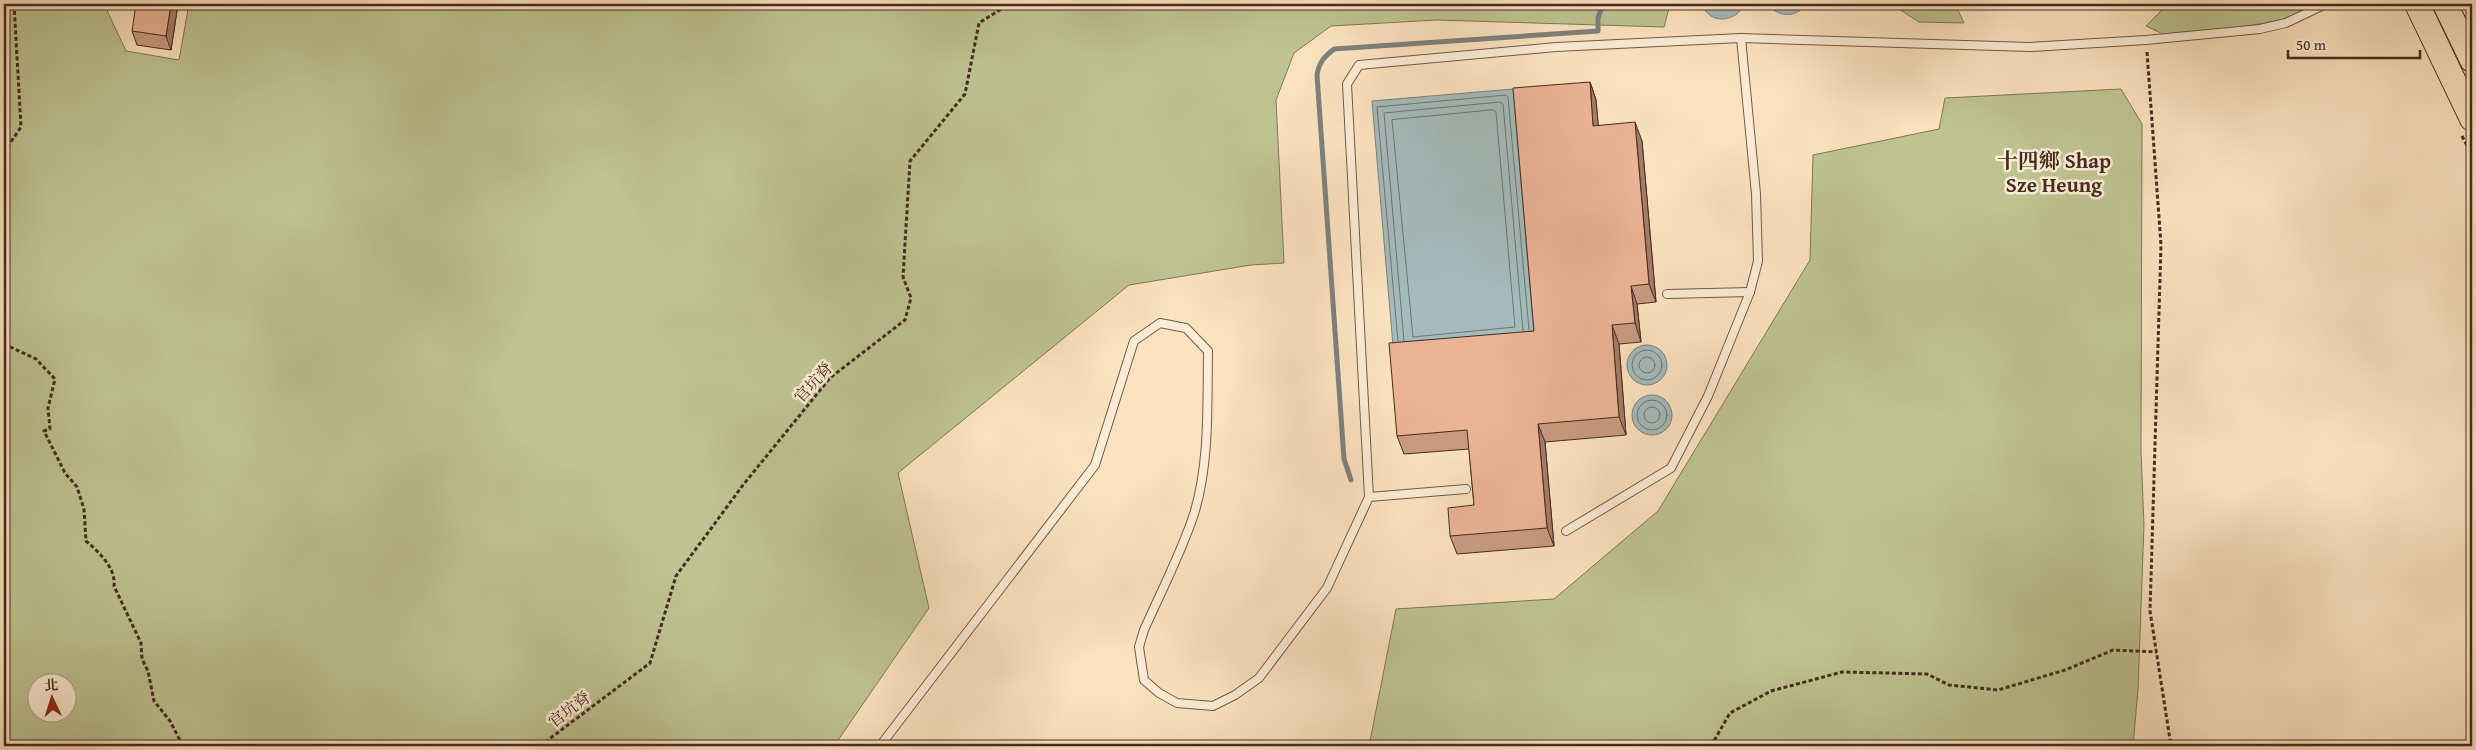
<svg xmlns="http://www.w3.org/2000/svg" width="2476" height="750" viewBox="0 0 2476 750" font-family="'Gentium Book Plus','Noto Serif TC',serif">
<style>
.green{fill:#bec392;stroke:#82775a;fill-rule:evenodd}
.water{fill:#a3bbbc;stroke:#7e817e}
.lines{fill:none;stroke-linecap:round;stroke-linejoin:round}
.shore{stroke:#74736e;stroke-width:1}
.stream{stroke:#7e817e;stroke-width:5}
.lane-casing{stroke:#735948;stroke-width:10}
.primary-casing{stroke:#462b21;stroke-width:26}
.path{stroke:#462b21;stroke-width:3;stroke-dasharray:4 2.5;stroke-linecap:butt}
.lane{stroke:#fcecd5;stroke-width:8}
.primary{stroke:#fbe2bf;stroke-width:24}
.wall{fill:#c99a80;stroke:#462b21}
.shaded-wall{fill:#a47d68;stroke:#462b21}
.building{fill:#eab395;stroke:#462b21}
.labels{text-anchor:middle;stroke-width:5;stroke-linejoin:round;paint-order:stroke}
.street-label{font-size:16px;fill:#462b21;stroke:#fcecd5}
.district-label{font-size:21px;font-weight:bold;fill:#462b21;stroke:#fcecd5}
</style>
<rect width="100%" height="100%" fill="#fbe2bf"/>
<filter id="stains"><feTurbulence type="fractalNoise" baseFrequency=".004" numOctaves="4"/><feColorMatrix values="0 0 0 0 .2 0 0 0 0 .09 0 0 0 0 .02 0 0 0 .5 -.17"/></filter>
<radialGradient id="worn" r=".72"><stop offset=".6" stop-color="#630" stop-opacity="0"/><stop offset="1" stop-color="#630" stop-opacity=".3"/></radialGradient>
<g class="green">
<path d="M4 4H104L126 51 179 60 189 4H1670L1664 27 1437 20 1331 26 1294 53 1276 100 1284 263 1251 265 1129 285 898 473 929 608 834 746H4ZM38 682H68V712H38Z"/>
<polygon points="1891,4 1955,4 1964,23 1919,22"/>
<polygon points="2180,4 2315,4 2284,19 2244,27 2163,34 2146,26 2163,9"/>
<polygon points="2121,89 2142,124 2141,452 2144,525 2138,689 2133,746 1369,746 1396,609 1554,599 1658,511 1810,260 1813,155 1939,129 1945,98"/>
</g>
<g class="water">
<path d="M1702 4H1745C1736 22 1710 26 1702 4Z"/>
<path d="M1767 4H1806C1796 19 1778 17 1767 4Z"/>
<polygon points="1513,89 1535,346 1394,358 1372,101"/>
<circle cx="1647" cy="365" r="20"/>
<circle cx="1652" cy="415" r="20"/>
</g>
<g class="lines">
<g class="shore">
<polygon points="1493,110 1496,112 1515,327 1413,337 1392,120"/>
<polyline points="1398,341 1377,107 1506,95 1508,97 1529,330"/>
<polyline points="1404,341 1384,113 1500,102 1503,104 1523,331"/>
<circle cx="1647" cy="365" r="15"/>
<circle cx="1647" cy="365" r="8"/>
<circle cx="1652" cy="415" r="15"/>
<circle cx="1652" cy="415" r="8"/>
</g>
<path class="stream" d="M1351 480 1344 459 1317 75C1319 62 1324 57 1334 49L1598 31V18L1603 4"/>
<g class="lane-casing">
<g id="lane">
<polyline points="1667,294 1750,292"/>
<polyline points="1369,497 1466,489"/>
<polyline points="1566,531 1671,468 1708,396 1750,292 1758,261 1756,194 1741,38"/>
<path d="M880 746 1095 465 1134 341 1160 323 1186 328 1208 351C1207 404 1210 462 1194 514 1182 551 1160 594 1144 630L1139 647 1144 680 1159 693 1177 703 1213 706 1235 695 1259 678 1327 588 1369 497 1347 84 1359 65 1556 47 1741 38 2030 47 2146 40 2260 29 2286 23 2326 4"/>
</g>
</g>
<g class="primary-casing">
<g id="primary">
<polyline points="2417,4 2472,119"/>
<polyline points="2445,4 2472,60"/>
</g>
</g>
<g class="path">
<polyline points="2147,52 2161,245 2150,611 2171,746"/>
<polyline points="2462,136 2472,155"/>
<polyline points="4,166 6,149 21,127 14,4"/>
<path d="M4 344 36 359 55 379 48 408 50 429 44 431 65 473 77 487 84 509 86 541C99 552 116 568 114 586L141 643 142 659 148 671 154 701 170 721 183 746"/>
<polyline points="540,746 650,663 676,576 743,485 830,378 905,320 911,298 903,277 910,161 965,94 979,23 1009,4"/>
<polyline points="1711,746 1730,713 1771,691 1842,672 1927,674 1949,685 1998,690 2065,670 2113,650 2157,652"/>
</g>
<use href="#lane" class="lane"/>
<use href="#primary" class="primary"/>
</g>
<g class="wall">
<polygon points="178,4 171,50 137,45 132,31"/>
<polygon points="1590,82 1596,100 1598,126 1642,141 1656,302 1637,304 1641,342 1619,344 1626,435 1545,442 1554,546 1457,554 1450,536 1474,505 1469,449 1404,454 1397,436 1534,331"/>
</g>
<g class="shaded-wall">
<polygon points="171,4 178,4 171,50 166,36"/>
<polygon points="1590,82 1596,100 1600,144 1593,126"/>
<polygon points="1635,122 1642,141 1656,302 1649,284"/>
<polygon points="1631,286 1637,304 1641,342 1635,323"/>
<polygon points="1612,325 1619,344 1626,435 1619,417"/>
<polygon points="1538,424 1545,442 1554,546 1547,528"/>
</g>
<g class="building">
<polygon points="136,4 171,4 166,36 132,31"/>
<polygon points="1590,82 1593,126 1635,122 1649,284 1631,286 1635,323 1612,325 1619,417 1538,424 1547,528 1450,536 1448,508 1474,505 1467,430 1397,436 1389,343 1534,331 1513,88"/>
</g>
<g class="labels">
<g class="street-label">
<text transform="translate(813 382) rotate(-47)" y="6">官坑脊</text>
<text transform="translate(569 709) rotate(-37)" y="6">官坑脊</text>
</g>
<g class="district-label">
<text x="2054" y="168">十四鄉 Shap<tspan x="2054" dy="24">Sze Heung</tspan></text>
</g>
</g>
<rect width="2476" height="750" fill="none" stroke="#fbe2bf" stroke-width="20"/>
<rect x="5" y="5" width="2466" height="740" fill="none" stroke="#462b21" stroke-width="2.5"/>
<rect x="10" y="10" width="2456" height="730" fill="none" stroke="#462b21"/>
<g transform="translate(52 698) rotate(356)"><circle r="24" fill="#fcecd5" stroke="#b39f8d"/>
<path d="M0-4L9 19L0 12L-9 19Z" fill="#8f2418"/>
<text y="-8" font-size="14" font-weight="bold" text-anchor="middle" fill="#462b21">北</text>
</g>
<path d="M2288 50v8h132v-8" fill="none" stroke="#462b21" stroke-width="2.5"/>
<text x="2296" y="50" font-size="15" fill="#462b21" stroke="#fcecd5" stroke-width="4" paint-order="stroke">50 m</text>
<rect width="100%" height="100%" filter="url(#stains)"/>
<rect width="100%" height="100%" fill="url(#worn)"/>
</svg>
